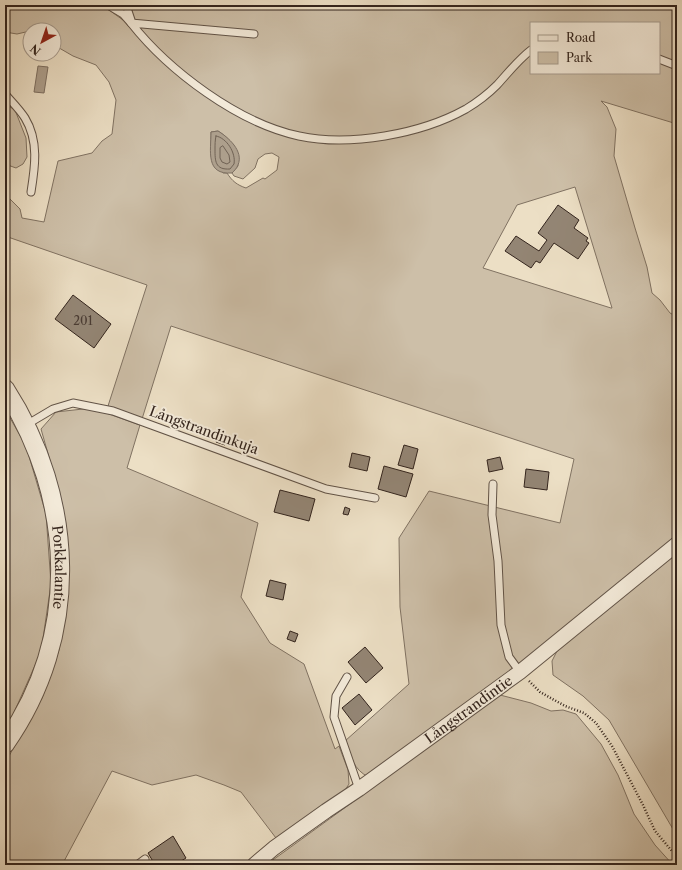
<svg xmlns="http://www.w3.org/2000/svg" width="682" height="870" viewBox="0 0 682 870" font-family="'Libre Caslon Text',serif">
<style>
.green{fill:#cdbfa8;stroke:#807262;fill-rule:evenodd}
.water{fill:#ad9f8c;stroke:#7c6e60}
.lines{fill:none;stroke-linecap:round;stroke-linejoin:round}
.shore{stroke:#706254;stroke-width:1}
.building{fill:#938574;stroke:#33241d}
.service-casing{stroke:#615347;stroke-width:9}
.minor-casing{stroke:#615347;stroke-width:16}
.tertiary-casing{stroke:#615347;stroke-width:20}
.path{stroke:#33241d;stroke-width:2.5;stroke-dasharray:1 2;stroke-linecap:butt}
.service{stroke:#f3ead9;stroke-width:7}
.minor{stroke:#f3ead9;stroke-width:14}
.tertiary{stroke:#f3ead9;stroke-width:18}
.labels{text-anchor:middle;stroke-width:4;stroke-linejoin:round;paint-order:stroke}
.number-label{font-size:12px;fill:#4b3c33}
.street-label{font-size:14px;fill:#33241d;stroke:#f3ead9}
</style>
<rect width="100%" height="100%" fill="#ecdfc5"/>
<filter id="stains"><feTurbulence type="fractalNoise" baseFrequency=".005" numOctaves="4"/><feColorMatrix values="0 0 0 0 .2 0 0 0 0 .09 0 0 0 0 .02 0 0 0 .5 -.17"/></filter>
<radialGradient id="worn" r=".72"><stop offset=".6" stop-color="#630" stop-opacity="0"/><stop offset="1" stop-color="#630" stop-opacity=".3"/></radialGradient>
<g class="green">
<path d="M5 5H102L123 20 122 5H677V124L601 101 607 107 616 129 614 156 635 228 647 267 652 293 660 300 670 313 677 317V536L519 668 369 777C354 771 350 755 345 741L409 684 400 607 399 538 429 491 560 523 574 459 171 326 142 419 108 406 147 285 5 236V194L20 209 22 218 44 222 58 161 92 153 102 141 112 134 116 100 109 82 96 65 73 56 54 45V30H30V31L17 34 5 32ZM531 23H659V73H531ZM218 131C235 142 234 148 238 166L232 173 234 176 243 179 255 168 258 159 265 154 272 153 279 157 277 170 265 179 263 178 246 188C237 185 232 181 227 173H223L211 148V132ZM575 187 612 308H611L483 268 517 205Z"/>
<polygon points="5,105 7,105 15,110 26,138 27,157 23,164 16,168 5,164"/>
<polygon points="92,408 140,425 127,468 258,523 241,597 270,643 304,664 335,749 339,746 348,770 349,784 340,798 279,842 241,792 224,785 196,775 152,785 112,771 62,865 5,865 5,763 42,698 59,650 68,596 68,552 62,503 41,429 56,412"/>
<polygon points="5,409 26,446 46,514 51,584 41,652 12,717 5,728"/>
<polygon points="677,552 677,836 609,720 583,696 553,675 552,661 558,649"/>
<polygon points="500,695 531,703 551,711 563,710 576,714 601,744 618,775 634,814 655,845 673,865 266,865"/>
</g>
<g class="water">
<polygon points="38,66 48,67 44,93 34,92"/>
<path d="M218 131C228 137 244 151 238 165 237 168 234 171 232 173 205 175 211 151 211 132Z"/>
</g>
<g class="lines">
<g class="shore">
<path d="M216 136C227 138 236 153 234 164L230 169C215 170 215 161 215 149 215 145 215 140 216 136Z"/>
<polygon points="223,146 229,155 230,162 227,164 222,162 220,158 220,148"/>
</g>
</g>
<g class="building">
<polygon points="558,205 579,220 574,228 588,238 586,241 589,243 578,259 554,243 540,263 536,261 531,268 505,251 516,236 539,251 547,240 538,233"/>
<polygon points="73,295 111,324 94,348 55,319"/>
<polygon points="218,433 228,436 225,445 216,442"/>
<polygon points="404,445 418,449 413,469 398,465"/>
<polygon points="352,453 370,457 367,471 349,467"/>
<polygon points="500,457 503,469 489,472 487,460"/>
<polygon points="384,466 413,474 406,497 378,489"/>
<polygon points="526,469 549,472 547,490 524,487"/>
<polygon points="280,490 315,499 309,521 274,512"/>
<polygon points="345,507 350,509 348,515 343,514"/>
<polygon points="270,580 286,584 283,600 266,596"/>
<polygon points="290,631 298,634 295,642 287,639"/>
<polygon points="365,647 383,668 366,683 348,662"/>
<polygon points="359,694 372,710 355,725 342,708"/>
<polygon points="173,836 186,858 175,865 155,865 148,853"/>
</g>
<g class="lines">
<g class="service-casing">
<g id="service">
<polyline points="108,5 123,14 131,23"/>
<polyline points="126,5 131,20"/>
<path d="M254 34 131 23C169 71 238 123 299 136 350 147 421 134 466 109 476 103 489 93 497 85 508 73 518 60 531 50"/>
<polyline points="659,59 677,66"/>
<path d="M5 94C12 102 20 110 25 118 39 141 35 167 31 192"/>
<polyline points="26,425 53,409 73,403 113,411 326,489 375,498"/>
<polyline points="493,484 492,515 498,561 501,625 509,657 520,672"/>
<polyline points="347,677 336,696 334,717 359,789"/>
<polyline points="137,865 145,859"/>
</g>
</g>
<g class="minor-casing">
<g id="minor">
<path id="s1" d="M254 865 274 848 326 811 359 789 520 672 677 544"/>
</g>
</g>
<g class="tertiary-casing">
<g id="tertiary">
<path id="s2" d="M5 389C76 499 81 636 5 744"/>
</g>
</g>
<polyline class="path" points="529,681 540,692 565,706 584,713 596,723 612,746 643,805 655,831 677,857"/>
<use href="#service" class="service"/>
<use href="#minor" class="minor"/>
<use href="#tertiary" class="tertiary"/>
</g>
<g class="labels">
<g class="number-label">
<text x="83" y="325">201</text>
</g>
<g class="street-label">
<text transform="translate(204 430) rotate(20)" y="5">Långstrandinkuja</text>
<text dy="5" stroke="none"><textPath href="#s2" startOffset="189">Porkkalantie</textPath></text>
<text dy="5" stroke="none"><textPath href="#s1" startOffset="265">Långstrandintie</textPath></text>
</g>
</g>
<rect width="682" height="870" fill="none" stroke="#ecdfc5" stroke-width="20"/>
<rect x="6" y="6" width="670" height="858" fill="none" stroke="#33241d" stroke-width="2"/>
<rect x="10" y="10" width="662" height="850" fill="none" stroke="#33241d"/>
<rect x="530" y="22" width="130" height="52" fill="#f3ead9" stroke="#a69b8e"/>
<rect x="538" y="35" width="20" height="6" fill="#f3ead9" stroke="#a69b8e"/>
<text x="566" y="42" font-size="12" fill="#33241d">Road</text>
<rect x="538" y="52" width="20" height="12" fill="#cdbfa8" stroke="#a69b8e"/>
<text x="566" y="62" font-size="12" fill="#33241d">Park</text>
<g transform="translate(42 42) rotate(220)"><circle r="19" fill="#f3ead9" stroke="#a69b8e"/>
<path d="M0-3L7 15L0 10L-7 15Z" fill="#8f2418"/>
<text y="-6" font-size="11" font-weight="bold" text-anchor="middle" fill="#33241d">N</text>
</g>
<rect width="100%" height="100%" filter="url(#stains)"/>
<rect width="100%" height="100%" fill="url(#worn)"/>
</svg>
